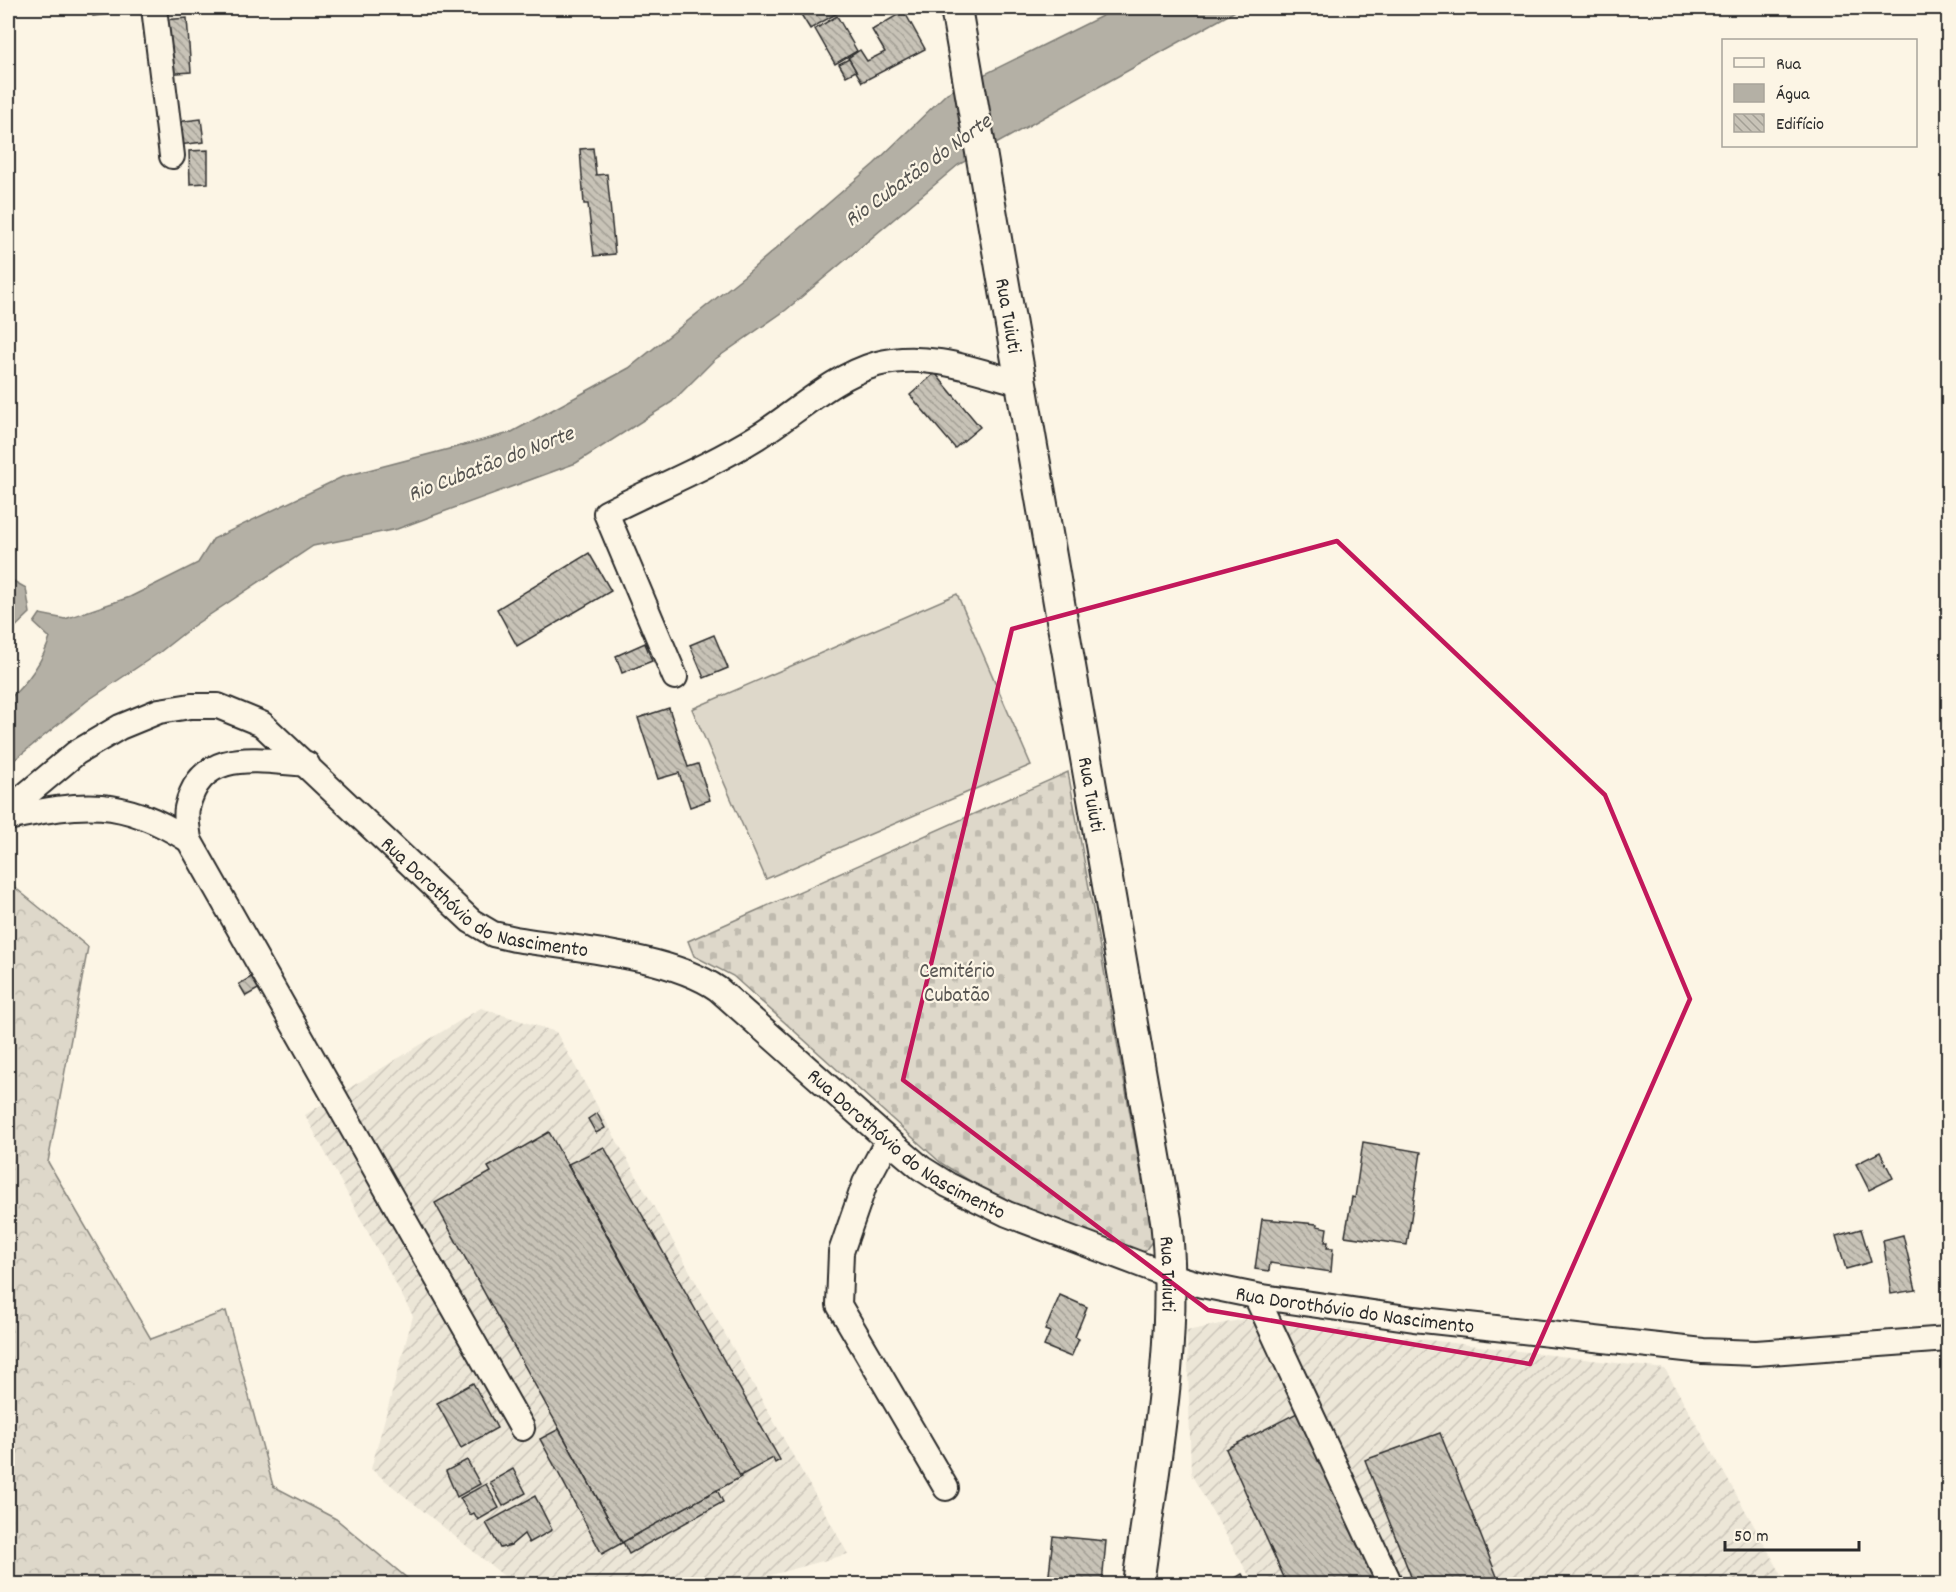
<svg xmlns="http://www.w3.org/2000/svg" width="1956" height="1592" viewBox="0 0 1956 1592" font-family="Dekko,sans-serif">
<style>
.industrial{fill:url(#industrial-furrows)}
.forest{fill:url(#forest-crowns);stroke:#84827a;stroke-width:1.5}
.cemetery{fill:url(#cemetery-stones);stroke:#84827a;stroke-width:1.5}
.garden{fill:#ded8ca;stroke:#84827a;stroke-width:1.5}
.water{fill:#b4b0a5;stroke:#7d7b74;stroke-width:1.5}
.building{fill:url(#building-back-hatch);stroke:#2b2b2b;stroke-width:1.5}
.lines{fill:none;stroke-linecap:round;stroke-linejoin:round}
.minor-casing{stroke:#2b2b2b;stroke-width:28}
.major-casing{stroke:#2b2b2b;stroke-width:34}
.minor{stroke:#fcf5e5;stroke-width:24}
.major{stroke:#fcf5e5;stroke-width:30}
.marked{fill:none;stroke:#c2185b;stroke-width:4.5;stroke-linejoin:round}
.labels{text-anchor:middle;stroke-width:4.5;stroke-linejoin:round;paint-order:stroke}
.street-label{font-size:21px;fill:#2b2b2b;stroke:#fcf5e5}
.park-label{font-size:21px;fill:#585653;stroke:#fcf5e5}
.water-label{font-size:22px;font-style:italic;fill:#545350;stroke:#fcf5e5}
</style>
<defs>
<pattern id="industrial-furrows" width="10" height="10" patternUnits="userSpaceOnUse" patternTransform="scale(1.5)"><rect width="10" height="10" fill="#ece6d7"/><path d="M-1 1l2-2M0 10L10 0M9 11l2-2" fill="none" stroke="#cbc5b9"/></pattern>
<pattern id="forest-crowns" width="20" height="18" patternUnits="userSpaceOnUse" patternTransform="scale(1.5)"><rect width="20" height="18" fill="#ded8ca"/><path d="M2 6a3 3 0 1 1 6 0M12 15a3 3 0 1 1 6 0" fill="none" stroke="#bfbaae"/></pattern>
<pattern id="cemetery-stones" width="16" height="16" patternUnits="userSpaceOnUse" patternTransform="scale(1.5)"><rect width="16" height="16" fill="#ded8ca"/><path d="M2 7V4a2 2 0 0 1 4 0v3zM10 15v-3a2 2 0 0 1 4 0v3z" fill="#bfbaae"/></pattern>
<pattern id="building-back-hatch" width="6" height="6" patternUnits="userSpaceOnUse" patternTransform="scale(1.5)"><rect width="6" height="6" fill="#c8c3b7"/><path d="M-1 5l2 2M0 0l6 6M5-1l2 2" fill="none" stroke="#a39f95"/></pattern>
</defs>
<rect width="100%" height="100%" fill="#fcf5e5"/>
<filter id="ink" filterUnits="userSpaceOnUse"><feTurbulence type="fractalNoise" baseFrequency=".0167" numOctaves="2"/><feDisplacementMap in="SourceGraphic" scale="12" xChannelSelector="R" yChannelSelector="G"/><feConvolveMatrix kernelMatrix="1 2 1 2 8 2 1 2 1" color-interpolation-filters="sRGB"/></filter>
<g filter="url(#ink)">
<g class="industrial">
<polygon points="481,1008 556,1032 848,1554 739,1584 514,1584 371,1469 413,1316 305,1115"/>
<polygon points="1249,1318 1665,1369 1787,1584 1254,1584 1191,1474 1187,1331"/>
</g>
<polygon class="forest" points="8,882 88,947 48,1162 151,1339 226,1311 273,1486 336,1519 414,1584 8,1584"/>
<polygon class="cemetery" points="1068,772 1153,1240 1145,1251 1131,1257 1012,1207 941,1163 733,976 694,956 688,941"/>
<polygon class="garden" points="957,594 1031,765 766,879 692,709"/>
<g class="water">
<path d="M1118 8H1241L958 165 786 310 714 360 672 402 576 463 397 529 313 546 193 626 160 652 87 701 8 765V700C27 683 42 663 50 638L34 623 40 614 65 619 130 597 198 563 213 539 342 477 510 433 629 368 744 276 874 164 947 93Z"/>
<polygon points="8,578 26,588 30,613 8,634"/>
</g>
<g class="building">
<polygon points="88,8 110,8 110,14 93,16 93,11 89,11"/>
<polygon points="797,8 846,8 810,29"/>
<polygon points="904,11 925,49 862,82 848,58 860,50 867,61 885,52 872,30"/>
<polygon points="837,16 857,51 835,64 815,29"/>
<polygon points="187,18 191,72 164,74 163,20"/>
<polygon points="849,59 856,71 846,76 839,64"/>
<polygon points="201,119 204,142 178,145 176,122"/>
<polygon points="593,148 596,175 607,174 615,254 594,256 588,204 584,204 580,149"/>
<polygon points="208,150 208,183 190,184 189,151"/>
<polygon points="935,373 980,427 955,448 910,395"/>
<polygon points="589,553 611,591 517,646 497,609"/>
<polygon points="714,635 728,668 704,678 690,645"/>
<polygon points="645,643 652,661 622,673 616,656"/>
<polygon points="669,708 688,767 698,764 710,800 690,807 679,773 658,779 638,718"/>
<polygon points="253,976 260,988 246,996 239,984"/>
<polygon points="597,1113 605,1128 596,1133 588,1119"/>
<polygon points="549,1132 741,1477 622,1543 435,1203 491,1172 488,1167"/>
<polygon points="1363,1142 1421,1152 1407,1245 1345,1236 1352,1197 1355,1198"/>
<polygon points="604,1147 780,1460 775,1463 773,1458 740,1476 568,1164"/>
<polygon points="1880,1152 1893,1178 1869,1190 1856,1164"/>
<polygon points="1262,1219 1317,1224 1317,1226 1327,1228 1325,1242 1328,1242 1327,1248 1333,1248 1331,1272 1270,1263 1269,1271 1255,1269"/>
<polygon points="1861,1229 1871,1262 1846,1269 1836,1236"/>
<polygon points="1903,1235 1916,1290 1891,1294 1883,1240"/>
<polygon points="1060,1295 1087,1307 1075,1337 1079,1339 1071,1357 1044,1346 1050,1332 1045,1330"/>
<polygon points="473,1383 497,1428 461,1448 437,1403"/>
<polygon points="1305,1409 1384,1584 1287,1584 1226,1449"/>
<polygon points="559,1429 622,1543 602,1554 540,1439"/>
<polygon points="1440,1433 1500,1584 1414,1584 1365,1460"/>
<polygon points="467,1460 480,1484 457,1497 446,1471"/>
<polygon points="513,1469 526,1493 503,1506 490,1482"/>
<polygon points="486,1484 499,1508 478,1520 474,1513 470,1515 460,1498"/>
<polygon points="717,1490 723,1502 629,1554 623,1542"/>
<polygon points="535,1496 552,1530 529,1543 524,1534 511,1545 500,1548 486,1523"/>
<polygon points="1053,1536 1106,1541 1102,1584 1048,1584"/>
<polygon points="1242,1574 1248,1584 1225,1584"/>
</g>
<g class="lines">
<g class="minor-casing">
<g id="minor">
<polyline points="154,8 172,156"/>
<path d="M675 677 606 513C656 488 710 466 757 437 796 413 832 377 877 364 924 351 975 370 1020 383"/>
<path id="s1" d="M8 810 76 753 120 727 159 711 191 706H218L262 724 471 921 493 934 515 939C575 949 669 955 718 989L888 1140 921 1168 948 1185 1007 1214 1171 1276 1202 1285 1256 1296 1414 1319 1703 1351 1756 1353 1948 1339"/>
<path d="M8 818C84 802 120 797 189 840 188 830 185 817 187 808 201 746 259 761 307 764"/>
<polyline points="189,840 522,1428"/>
<polyline points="888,1140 865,1183 841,1252 839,1305 946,1488"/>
<polyline points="1256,1296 1390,1584"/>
</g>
</g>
<g class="major-casing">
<g id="major">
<path id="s2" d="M956 8 1166 1220C1179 1341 1154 1464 1138 1584"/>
</g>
</g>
<use href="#minor" class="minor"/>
<use href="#major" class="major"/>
</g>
</g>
<path class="marked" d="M1337 541 1605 795 1690 999 1530 1364 1208 1310 903 1080 1012 629Z"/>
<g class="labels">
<g class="street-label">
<text dy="7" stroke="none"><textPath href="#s2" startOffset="312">Rua Tuiuti</textPath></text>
<text dy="7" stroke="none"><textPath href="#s2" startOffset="798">Rua Tuiuti</textPath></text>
<text dy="7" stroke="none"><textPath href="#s1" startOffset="578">Rua Dorothóvio do Nascimento</textPath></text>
<text dy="7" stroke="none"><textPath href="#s1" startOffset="1080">Rua Dorothóvio do Nascimento</textPath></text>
<text dy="7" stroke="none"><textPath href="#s2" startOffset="1284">Rua Tuiuti</textPath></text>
<text dy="7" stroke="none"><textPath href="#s1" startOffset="1566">Rua Dorothóvio do Nascimento</textPath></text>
</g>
<g class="park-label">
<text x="957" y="977">Cemitério<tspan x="957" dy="24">Cubatão</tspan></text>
</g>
<g class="water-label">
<text transform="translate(917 169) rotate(-36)" y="8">Rio Cubatão do Norte</text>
<text transform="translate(490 462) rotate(-21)" y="8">Rio Cubatão do Norte</text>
</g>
</g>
<rect width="1956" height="1592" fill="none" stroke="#fcf5e5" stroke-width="30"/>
<rect x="15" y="15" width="1926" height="1562" fill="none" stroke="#2b2b2b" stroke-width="2" filter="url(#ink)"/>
<rect x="1722" y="39" width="195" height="108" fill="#fcf5e5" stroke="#a8a49b" stroke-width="1.5"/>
<rect x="1734" y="58" width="30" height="9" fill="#fcf5e5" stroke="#a8a49b" stroke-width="1.5"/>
<text x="1776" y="69" font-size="18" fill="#2b2b2b">Rua</text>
<rect x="1734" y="84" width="30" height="18" fill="#b4b0a5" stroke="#a8a49b" stroke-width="1.5"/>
<text x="1776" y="99" font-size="18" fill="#2b2b2b">Água</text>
<rect x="1734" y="114" width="30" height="18" fill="url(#building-back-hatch)" stroke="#a8a49b" stroke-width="1.5"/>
<text x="1776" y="129" font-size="18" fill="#2b2b2b">Edifício</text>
<path d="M1725 1541v9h134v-9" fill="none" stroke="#2b2b2b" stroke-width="3"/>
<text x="1734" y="1541" font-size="18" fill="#2b2b2b" stroke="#fcf5e5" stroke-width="4.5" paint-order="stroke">50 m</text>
</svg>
